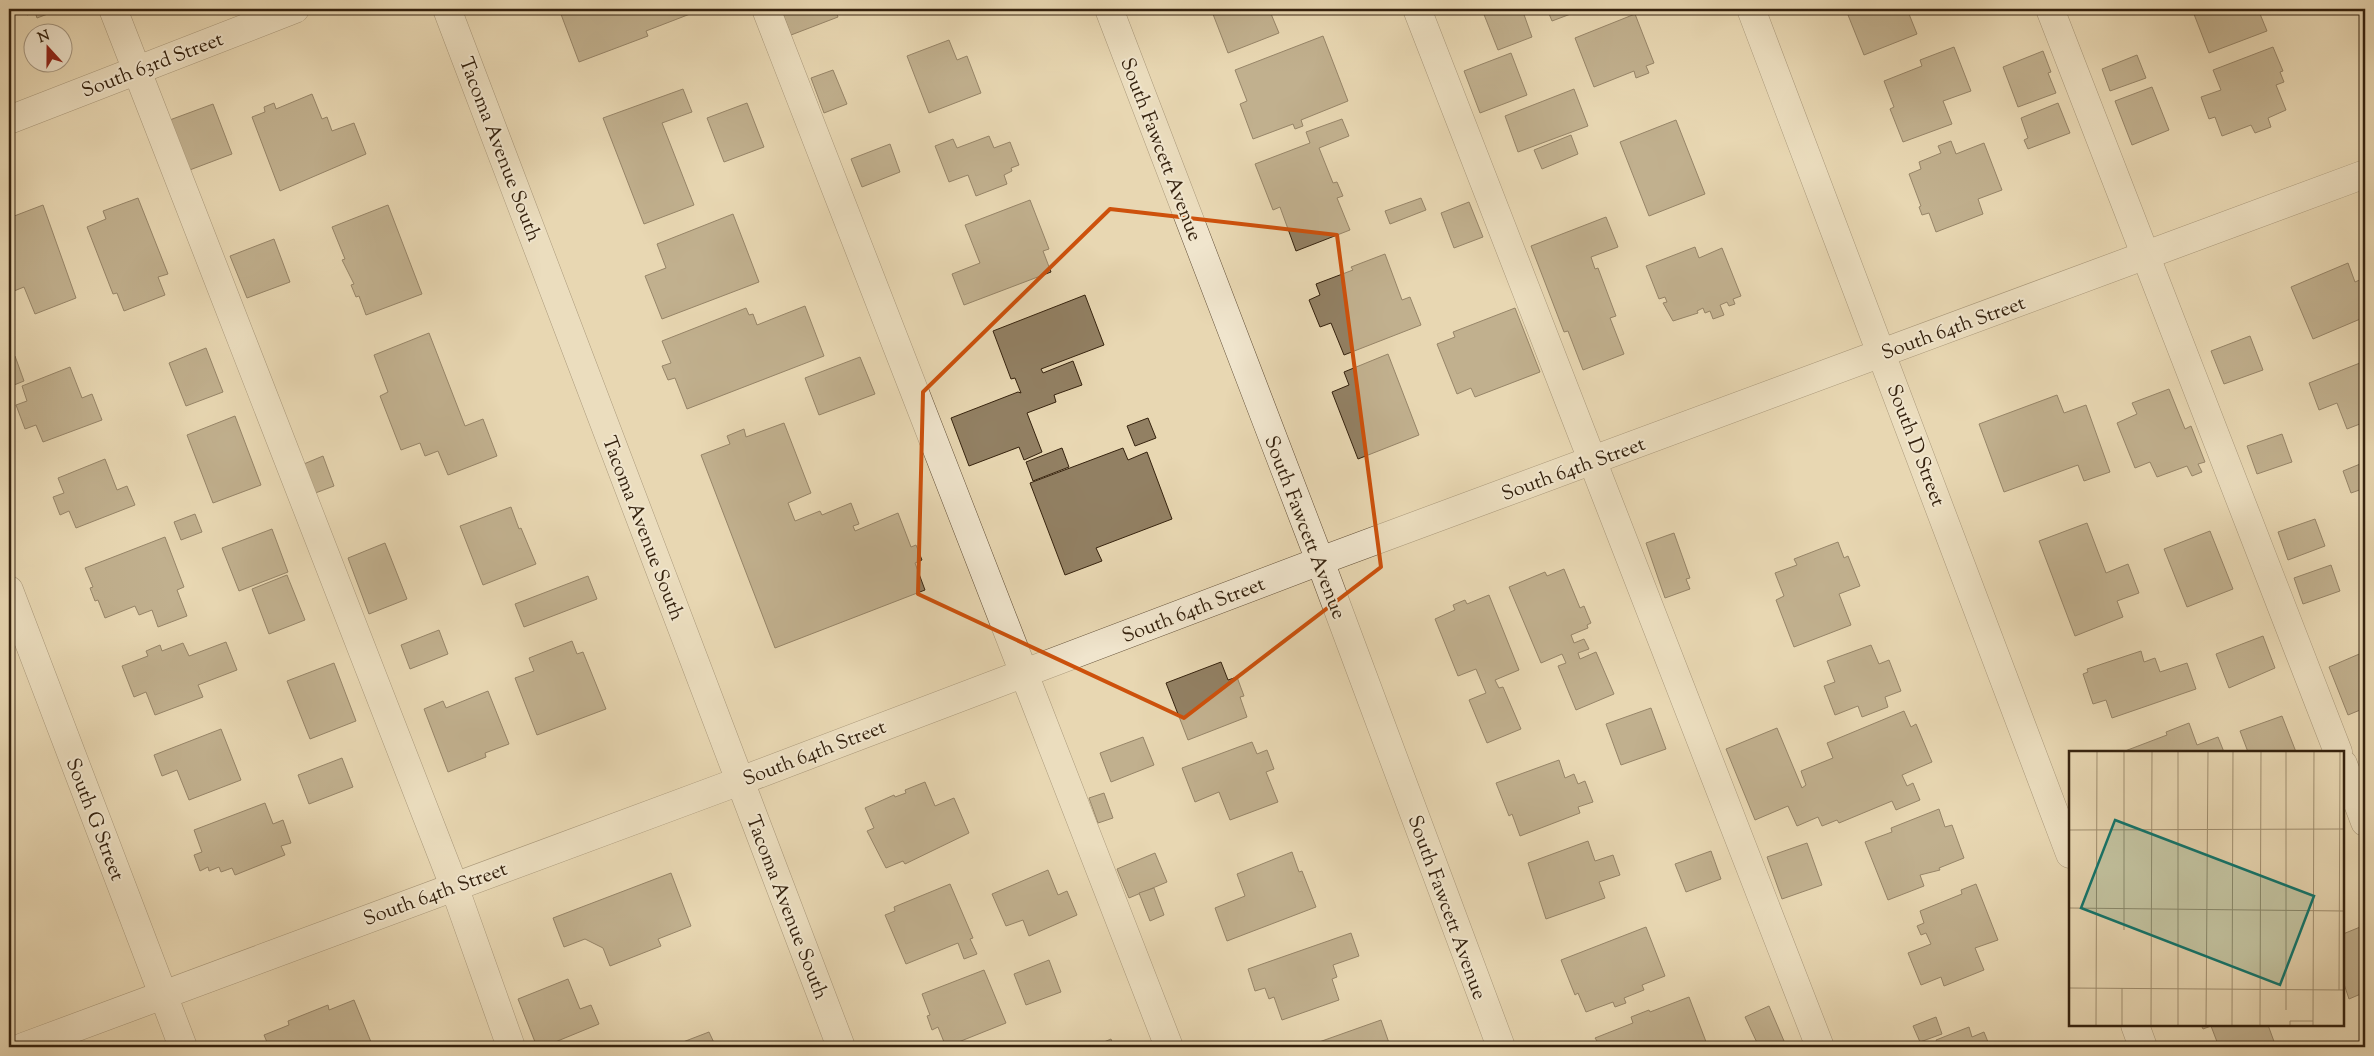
<svg xmlns="http://www.w3.org/2000/svg" width="2374" height="1056" viewBox="0 0 2374 1056" font-family="'Sorts Mill Goudy',serif">
<style>
.building{fill:#928063;stroke:#35220e}
.lines{fill:none;stroke-linecap:round;stroke-linejoin:round}
.minor-casing{stroke:#624f37;stroke-width:29}
.minor{stroke:#f0e5cd;stroke-width:28}
.marked{fill:none;stroke:#cd510c;stroke-width:4;stroke-linejoin:round}
.labels{text-anchor:middle;stroke-width:4;stroke-linejoin:round;paint-order:stroke}
.street-label{font-size:20px;fill:#35220e;stroke:#f0e5cd}
.inset-road{fill:none;stroke:#a08f70;stroke-width:1}
.view{fill:#0f766e;fill-opacity:0.15;stroke:#0f766e;stroke-width:2.5}
.inset-edge{fill:none;stroke:#35220e;stroke-width:2.5}
</style>
<rect width="100%" height="100%" fill="#e8d7b2"/>
<filter id="stains"><feTurbulence type="fractalNoise" baseFrequency=".004" numOctaves="4"/><feColorMatrix values="0 0 0 0 .2 0 0 0 0 .09 0 0 0 0 .02 0 0 0 .5 -.17"/></filter>
<radialGradient id="worn" r=".72"><stop offset=".6" stop-color="#630" stop-opacity="0"/><stop offset="1" stop-color="#630" stop-opacity=".3"/></radialGradient>
<g class="building">
<polygon points="24,9 51,9 53,12 37,18 35,12 27,15"/>
<polygon points="559,9 703,9 646,31 648,36 579,62"/>
<polygon points="781,9 835,9 838,17 791,35"/>
<polygon points="1211,9 1269,9 1279,33 1228,53"/>
<polygon points="1491,9 1522,9 1532,37 1498,50 1483,12"/>
<polygon points="1547,9 1584,9 1552,21"/>
<polygon points="1855,9 1907,9 1917,34 1864,55 1848,15 1856,12"/>
<polygon points="2192,9 2258,9 2267,31 2209,53"/>
<polygon points="1635,14 1654,63 1646,66 1649,73 1636,78 1634,71 1594,87 1575,38"/>
<polygon points="1323,36 1348,101 1301,120 1303,126 1295,129 1293,124 1253,139 1240,104 1247,101 1235,70"/>
<polygon points="949,40 957,60 967,56 981,93 929,113 907,56"/>
<polygon points="1954,47 1971,91 1943,101 1952,124 1903,142 1890,109 1894,107 1884,81 1922,66 1920,60"/>
<polygon points="2273,47 2283,71 2280,72 2284,82 2276,85 2286,110 2268,118 2271,127 2255,133 2251,125 2222,136 2215,117 2209,119 2201,97 2221,90 2213,70"/>
<polygon points="2043,51 2051,72 2048,73 2056,93 2018,107 2003,67"/>
<polygon points="1511,53 1527,95 1480,113 1464,71"/>
<polygon points="2137,55 2146,78 2110,91 2102,69"/>
<polygon points="833,70 847,104 824,113 811,78"/>
<polygon points="2152,87 2169,130 2132,145 2115,101"/>
<polygon points="683,89 692,112 662,123 694,205 644,224 603,118"/>
<polygon points="1574,89 1588,126 1518,152 1505,116"/>
<polygon points="312,94 322,119 327,117 332,131 354,123 366,154 280,191 252,117 265,112 264,107 274,103 276,109"/>
<polygon points="747,103 764,147 724,162 707,118"/>
<polygon points="2058,103 2070,133 2028,149 2024,140 2028,138 2021,118"/>
<polygon points="213,104 232,154 187,171 167,121"/>
<polygon points="1342,119 1349,136 1319,148 1333,183 1337,182 1343,196 1337,198 1350,230 1296,251 1280,207 1273,210 1255,164 1310,143 1306,132"/>
<polygon points="1676,120 1705,194 1649,216 1620,142"/>
<polygon points="1571,135 1578,154 1542,169 1534,150"/>
<polygon points="989,136 994,148 1010,142 1019,165 1011,168 1012,171 1004,175 1007,184 976,196 968,175 949,182 935,146 953,139 957,148"/>
<polygon points="1951,141 1956,154 1984,143 2002,190 1978,199 1983,214 1936,232 1929,213 1922,215 1919,207 1921,206 1909,174 1921,169 1919,162 1941,153 1938,146"/>
<polygon points="890,144 900,172 862,187 851,159"/>
<polygon points="138,198 168,274 158,277 165,295 124,311 117,293 113,294 87,227 106,219 103,211"/>
<polygon points="1421,198 1426,210 1390,224 1385,211"/>
<polygon points="1030,200 1049,249 1043,251 1051,272 964,305 952,274 980,263 965,225"/>
<polygon points="1469,202 1483,237 1454,248 1441,213"/>
<polygon points="43,205 76,298 35,314 24,287 9,293 9,218"/>
<polygon points="388,205 422,294 366,315 359,296 356,297 351,285 354,284 342,260 345,259 332,227"/>
<polygon points="733,214 759,282 662,319 645,276 666,268 657,244"/>
<polygon points="1606,217 1618,247 1591,257 1595,269 1598,268 1616,316 1610,318 1624,354 1583,370 1568,331 1564,332 1531,246"/>
<polygon points="274,239 290,282 247,298 230,256"/>
<polygon points="1695,247 1699,258 1722,248 1741,296 1733,299 1735,304 1729,306 1727,302 1720,305 1724,315 1713,319 1710,311 1705,313 1703,308 1697,311 1698,313 1673,321 1663,303 1667,302 1665,297 1659,299 1646,266"/>
<polygon points="1385,254 1402,300 1410,297 1421,325 1344,355 1331,323 1320,327 1309,300 1320,295 1316,284 1353,270 1351,267"/>
<polygon points="2348,263 2355,282 2364,278 2365,282 2365,317 2313,339 2291,287"/>
<polygon points="1085,295 1104,345 1041,369 1043,373 1073,361 1082,385 1054,395 1056,402 1027,413 1042,452 1024,460 1019,447 969,466 951,418 1018,392 1021,393 1015,378 1011,379 993,331"/>
<polygon points="805,306 824,356 687,409 675,378 668,380 662,366 671,363 662,341 746,308 749,315 753,314 757,325"/>
<polygon points="1515,308 1540,372 1475,397 1471,388 1457,394 1437,344 1455,337 1453,332"/>
<polygon points="429,333 465,426 483,419 497,456 448,475 438,451 425,456 420,443 401,450 380,396 388,392 374,355"/>
<polygon points="2250,336 2263,370 2224,384 2211,351"/>
<polygon points="206,348 223,392 186,406 169,363"/>
<polygon points="1388,354 1419,435 1358,459 1332,392 1349,385 1344,372"/>
<polygon points="15,356 24,381 9,387 9,358"/>
<polygon points="860,357 875,394 819,415 805,378"/>
<polygon points="2365,361 2365,422 2347,429 2337,403 2319,410 2309,383"/>
<polygon points="70,367 82,398 92,394 102,420 43,442 36,425 25,429 16,405 27,401 22,386"/>
<polygon points="2169,389 2185,429 2191,426 2205,462 2198,464 2202,472 2192,476 2187,466 2157,477 2150,462 2135,468 2117,423 2137,414 2132,403"/>
<polygon points="2057,395 2064,413 2086,405 2110,472 2084,481 2078,465 2004,492 1979,424"/>
<polygon points="235,416 261,485 213,503 187,435"/>
<polygon points="1148,418 1156,438 1135,446 1127,426"/>
<polygon points="784,423 811,493 788,503 795,521 820,511 822,515 851,503 859,524 853,526 855,531 898,513 911,547 916,545 922,560 915,563 925,590 775,648 701,455 730,444 727,436 744,429 746,437"/>
<polygon points="2282,434 2292,462 2257,474 2247,446"/>
<polygon points="1062,448 1069,467 1033,481 1026,462"/>
<polygon points="1123,448 1128,460 1147,452 1172,519 1096,548 1102,561 1065,575 1030,483"/>
<polygon points="323,456 334,486 310,495 299,466"/>
<polygon points="105,459 117,490 127,486 135,505 76,528 69,511 60,515 53,497 64,493 58,478"/>
<polygon points="2365,462 2365,488 2351,493 2343,471"/>
<polygon points="511,507 519,529 521,528 536,564 483,585 460,526"/>
<polygon points="195,514 202,532 181,540 174,522"/>
<polygon points="2315,519 2325,546 2288,560 2278,532"/>
<polygon points="2087,523 2106,573 2128,564 2139,593 2117,601 2123,617 2075,636 2039,541"/>
<polygon points="272,529 288,572 239,591 222,548"/>
<polygon points="2210,531 2233,589 2187,607 2164,549"/>
<polygon points="1674,533 1690,578 1686,579 1690,589 1665,598 1646,543"/>
<polygon points="165,537 184,587 177,590 187,616 158,627 152,610 139,615 135,606 105,618 98,600 95,601 90,588 93,587 85,568"/>
<polygon points="1838,542 1844,558 1848,556 1860,586 1839,594 1851,625 1794,647 1776,600 1784,596 1775,573 1797,565 1794,559"/>
<polygon points="385,543 407,599 369,614 348,558"/>
<polygon points="2331,565 2340,591 2303,604 2294,578"/>
<polygon points="1564,569 1580,608 1584,606 1591,623 1587,625 1588,628 1571,635 1574,643 1584,639 1589,649 1578,653 1580,659 1596,652 1614,694 1576,710 1558,666 1566,663 1562,654 1541,663 1509,587 1545,572 1547,576"/>
<polygon points="287,575 305,620 269,634 252,589"/>
<polygon points="588,576 597,599 524,627 515,604"/>
<polygon points="1489,595 1519,670 1495,680 1499,688 1503,687 1521,729 1487,743 1469,700 1486,693 1476,669 1458,676 1435,619 1455,610 1453,605 1465,600 1467,604"/>
<polygon points="439,630 448,654 410,669 401,645"/>
<polygon points="2263,636 2275,668 2229,688 2216,654"/>
<polygon points="572,641 577,654 583,652 606,709 537,735 515,678 534,671 529,658"/>
<polygon points="226,642 237,670 198,685 203,697 155,715 146,692 134,697 122,666 148,656 146,651 160,645 162,651 183,643 189,656"/>
<polygon points="1871,645 1879,664 1889,660 1901,691 1885,697 1888,707 1862,717 1858,706 1835,715 1824,686 1835,682 1827,661"/>
<polygon points="2141,651 2144,662 2155,658 2160,672 2187,663 2196,689 2112,718 2106,700 2093,704 2083,674 2088,672 2087,669"/>
<polygon points="2364,652 2365,708 2348,715 2329,667"/>
<polygon points="1221,662 1228,680 1237,677 1244,696 1240,697 1247,717 1188,740 1166,683"/>
<polygon points="334,663 356,721 310,739 287,681"/>
<polygon points="488,691 509,744 485,753 486,757 448,772 424,709 443,701 446,708"/>
<polygon points="1651,708 1666,749 1621,765 1606,724"/>
<polygon points="1904,711 1911,727 1916,724 1932,762 1902,775 1907,786 1913,783 1920,800 1896,810 1892,801 1839,823 1837,820 1822,826 1818,817 1797,826 1788,806 1755,820 1726,749 1777,728 1802,788 1806,785 1801,771 1833,758 1827,743"/>
<polygon points="2282,716 2296,752 2248,752 2240,731"/>
<polygon points="2189,723 2197,745 2218,737 2224,752 2125,752 2125,751 2167,735 2166,732"/>
<polygon points="221,729 241,780 189,800 177,770 162,776 154,755"/>
<polygon points="1143,737 1154,765 1111,782 1100,753"/>
<polygon points="1252,742 1257,754 1267,750 1274,769 1266,772 1278,802 1230,820 1219,792 1195,802 1182,768"/>
<polygon points="342,758 353,787 309,804 298,775"/>
<polygon points="1559,760 1565,778 1574,774 1578,784 1585,781 1593,802 1578,807 1580,813 1520,836 1512,814 1509,816 1496,783"/>
<polygon points="925,782 935,806 954,798 969,833 905,864 903,861 886,868 867,831 874,828 865,808 894,795 895,797 906,793 905,790"/>
<polygon points="1104,793 1113,818 1098,823 1089,798"/>
<polygon points="265,803 273,824 283,820 291,843 281,846 285,855 235,875 232,868 221,872 219,867 209,871 208,867 200,871 194,855 202,852 194,830"/>
<polygon points="1939,809 1945,827 1952,825 1964,858 1939,868 1940,870 1920,875 1924,886 1888,900 1865,842 1892,832 1891,828"/>
<polygon points="1588,841 1595,861 1613,855 1620,875 1599,882 1605,898 1546,919 1528,863"/>
<polygon points="1807,843 1822,885 1782,899 1767,857"/>
<polygon points="1711,851 1721,879 1686,892 1675,864"/>
<polygon points="1292,852 1299,872 1302,871 1316,907 1227,941 1215,908 1245,896 1237,874"/>
<polygon points="1155,853 1167,882 1129,898 1117,869"/>
<polygon points="1048,870 1058,895 1067,891 1077,915 1029,936 1023,920 1006,926 992,894"/>
<polygon points="671,873 691,926 658,939 661,946 610,966 603,948 585,939 564,947 553,918"/>
<polygon points="950,884 973,938 970,939 977,954 964,959 958,943 906,964 885,915 895,911 894,907"/>
<polygon points="1976,884 1998,940 1975,948 1984,970 1944,986 1941,977 1921,985 1908,953 1931,944 1926,933 1921,935 1917,926 1924,923 1920,911 1962,894 1961,890"/>
<polygon points="1154,888 1164,915 1150,921 1139,893"/>
<polygon points="2365,925 2365,1001 2363,993 2349,999 2343,981 2343,934"/>
<polygon points="1646,927 1665,976 1642,985 1644,990 1624,998 1626,1003 1615,1007 1613,1002 1586,1012 1578,993 1575,995 1561,960"/>
<polygon points="1351,933 1359,956 1333,965 1337,977 1332,979 1339,1000 1282,1020 1274,997 1269,999 1265,988 1255,991 1248,969"/>
<polygon points="1049,960 1061,992 1026,1005 1014,974"/>
<polygon points="984,970 1006,1023 946,1047 938,1027 932,1030 927,1016 930,1015 922,994"/>
<polygon points="568,979 580,1009 591,1005 599,1024 543,1047 537,1047 518,999"/>
<polygon points="1689,997 1708,1047 1593,1047 1591,1044 1597,1041 1595,1038 1633,1023 1631,1017 1649,1010 1650,1012"/>
<polygon points="354,1000 373,1047 269,1047 264,1035 289,1025 288,1021 328,1005 329,1010"/>
<polygon points="1769,1006 1784,1041 1771,1047 1759,1047 1745,1017"/>
<polygon points="1936,1017 1942,1034 1920,1042 1913,1026"/>
<polygon points="1381,1020 1389,1043 1376,1047 1305,1047"/>
<polygon points="2201,1025 2268,1025 2276,1047 2219,1047 2211,1026 2203,1029"/>
<polygon points="1969,1027 1972,1037 1984,1032 1990,1047 1939,1047 1936,1040"/>
<polygon points="709,1032 716,1047 670,1047"/>
<polygon points="1111,1039 1114,1047 1092,1047"/>
</g>
<g class="lines">
<g class="minor-casing">
<g id="minor">
<polyline points="113,9 454,886 511,1047"/>
<polyline points="447,9 841,1047"/>
<polyline points="766,9 1169,1047"/>
<polyline points="1109,9 1320,561 1501,1047"/>
<polyline points="1417,9 1820,1047"/>
<polyline points="1751,9 2070,854"/>
<polyline points="2050,9 2338,752"/>
<polyline points="9,120 295,9"/>
<polyline points="9,590 183,1047"/>
<polyline points="2343,764 2365,822"/>
<polyline points="2135,1025 2143,1047"/>
<polyline points="23,1047 740,781 1320,561 2365,174"/>
</g>
</g>
<use href="#minor" class="minor"/>
</g>
<path d="M0 0H2374V1056H0ZM1110 209 1337 235 1381 567 1184 718 918 594 923 392Z" fill="#e8d7b2" fill-opacity=".55" fill-rule="evenodd"/>
<path class="marked" d="M1110 209 1337 235 1381 567 1184 718 918 594 923 392Z"/>
<g class="labels">
<g class="street-label">
<text transform="translate(152 64) rotate(-21)" y="7">South 63rd Street</text>
<text transform="translate(501 149) rotate(69)" y="7">Tacoma Avenue South</text>
<text transform="translate(1162 149) rotate(69)" y="7">South Fawcett Avenue</text>
<text transform="translate(1953 327) rotate(-20)" y="7">South 64th Street</text>
<text transform="translate(1917 445) rotate(69)" y="7">South D Street</text>
<text transform="translate(1573 468) rotate(-20)" y="7">South 64th Street</text>
<text transform="translate(1306 527) rotate(69)" y="7">South Fawcett Avenue</text>
<text transform="translate(644 528) rotate(69)" y="7">Tacoma Avenue South</text>
<text transform="translate(1193 609) rotate(-21)" y="7">South 64th Street</text>
<text transform="translate(814 752) rotate(-21)" y="7">South 64th Street</text>
<text transform="translate(96 819) rotate(69)" y="7">South G Street</text>
<text transform="translate(435 893) rotate(-20)" y="7">South 64th Street</text>
<text transform="translate(788 907) rotate(69)" y="7">Tacoma Avenue South</text>
<text transform="translate(1448 907) rotate(70)" y="7">South Fawcett Avenue</text>
</g>
</g>
<g transform="translate(2069 751)">
<rect width="275" height="275" fill="#e8d7b2"/>
<path class="inset-road" d="M55 0V179M217 0V259M0 79 275 78M0 157 275 160M0 237 275 239M53 237V275M270 239 271 0M27 275 28 0M82 275 83 0M109 275V0M137 275 139 0M163 275 164 0M191 275 192 0M221 275V270H244M244 275 245 0"/>
<path class="view" d="M46 69 245 145 211 234 12 157Z"/>
<rect width="275" height="275" class="inset-edge"/>
</g>
<rect width="2374" height="1056" fill="none" stroke="#e8d7b2" stroke-width="30"/>
<rect x="10" y="10" width="2354" height="1036" fill="none" stroke="#35220e" stroke-width="2.5"/>
<rect x="15" y="15" width="2344" height="1026" fill="none" stroke="#35220e"/>
<g transform="translate(48 48) rotate(339)"><circle r="24" fill="#f0e5cd" stroke="#a59781"/>
<path d="M0-4L9 19L0 12L-9 19Z" fill="#8f2418"/>
<text y="-8" font-size="14" font-weight="bold" text-anchor="middle" fill="#35220e">N</text>
</g>
<rect width="100%" height="100%" filter="url(#stains)"/>
<rect width="100%" height="100%" fill="url(#worn)"/>
</svg>
